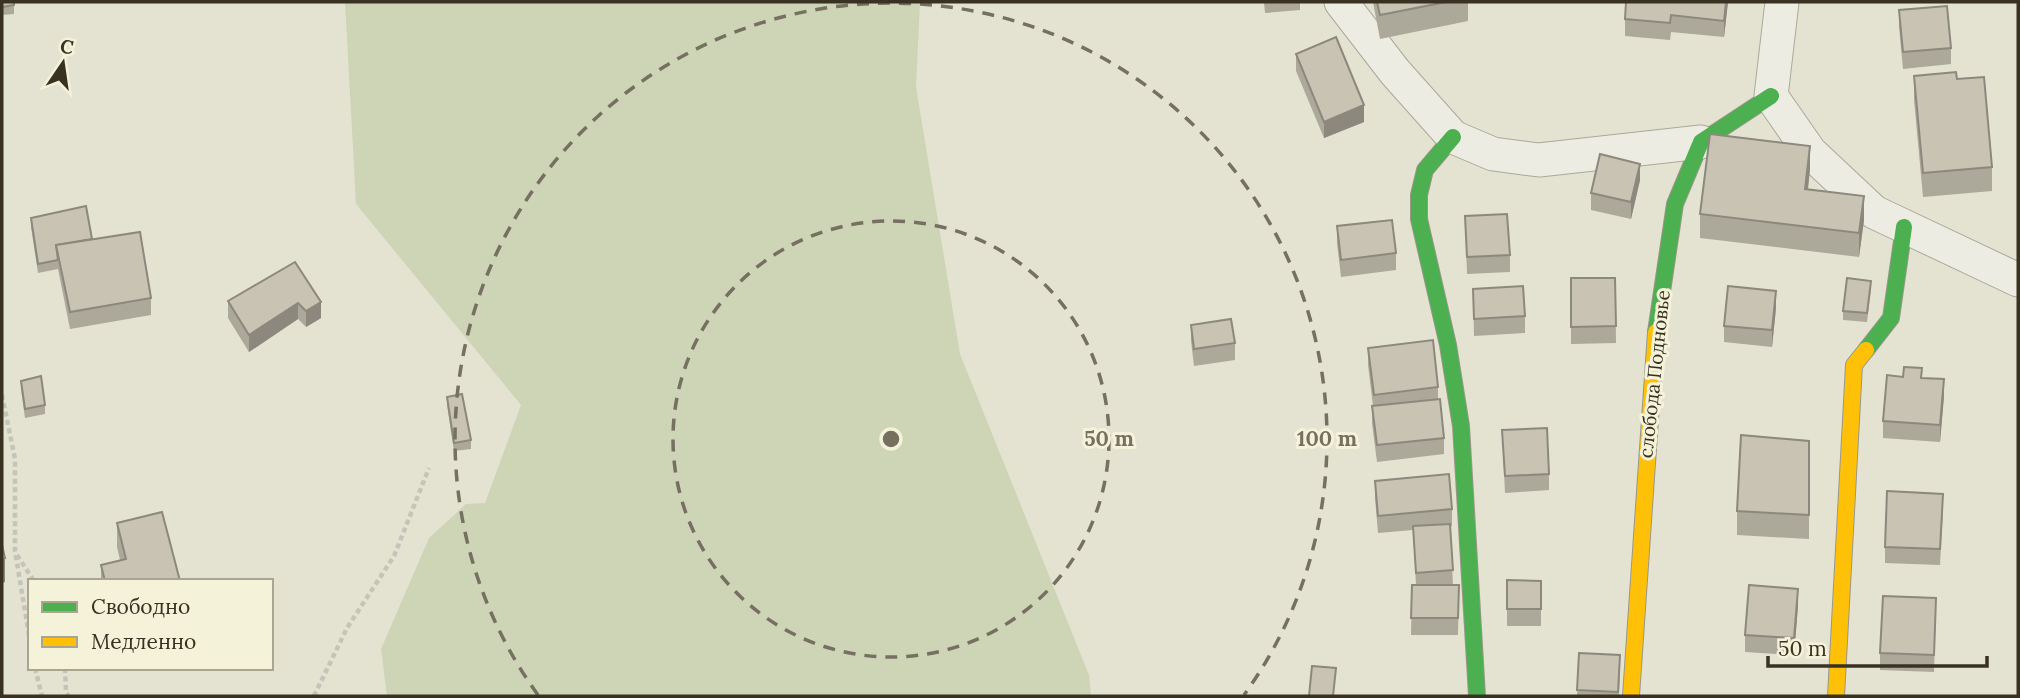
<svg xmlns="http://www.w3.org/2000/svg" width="2020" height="698" viewBox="0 0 2020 698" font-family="Lora,serif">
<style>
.green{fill:#cdd5b6}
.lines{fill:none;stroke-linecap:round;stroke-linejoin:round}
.street-casing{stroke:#aaa89a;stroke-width:35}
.fast-casing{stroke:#9a978a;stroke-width:18}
.slow-casing{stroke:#9a978a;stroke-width:18}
.path{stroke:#c5c4b9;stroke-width:4.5;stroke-dasharray:5 3.5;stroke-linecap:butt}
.street{stroke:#edece2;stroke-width:33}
.fast{stroke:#4caf50;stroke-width:16}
.slow{stroke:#ffc107;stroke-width:16}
.wall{fill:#aca89a}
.shaded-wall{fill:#8c887d}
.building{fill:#c8c3b3;stroke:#8c887d;stroke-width:2}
.ring{fill:none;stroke:#757060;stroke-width:3.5;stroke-dasharray:12 9}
.labels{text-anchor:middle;stroke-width:6;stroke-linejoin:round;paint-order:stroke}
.street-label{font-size:19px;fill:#393222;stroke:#f4f2d9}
.centre{fill:#757060;stroke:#f4f2d9;stroke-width:3.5}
.ring-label{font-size:21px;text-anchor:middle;font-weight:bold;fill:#757060;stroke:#f4f2d9;stroke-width:6;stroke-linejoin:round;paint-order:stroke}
</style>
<rect width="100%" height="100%" fill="#e4e3d2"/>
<polygon class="green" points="345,2 920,2 916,87 960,354 1089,675 1091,696 387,696 381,649 429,538 466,504 485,503 521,405 356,204"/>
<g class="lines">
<g class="street-casing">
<g id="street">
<polyline points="1341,2 1395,72 1453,137 1493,154 1539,160 1701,142"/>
<polyline points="1782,2 1771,96 1810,152 1874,212 2018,280"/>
</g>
</g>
<g class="fast-casing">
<g id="fast">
<polyline points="1453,137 1425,170 1419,195 1419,219 1448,345 1461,426 1477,696"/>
<polyline points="1656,332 1675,204 1701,142 1771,96"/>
<polyline points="1866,350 1891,318 1904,227"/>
</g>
</g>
<g class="slow-casing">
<g id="slow">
<polyline points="1631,696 1656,332"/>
<polyline points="1836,696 1854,365 1866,350"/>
</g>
</g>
<g class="path">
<polyline points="2,395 15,459 15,551 30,641"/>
<polyline points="17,555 34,581"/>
<polyline points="35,668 42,696"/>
<polyline points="65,668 66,693 69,696"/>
<polyline points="314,696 347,628 394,556 429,468"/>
</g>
<use href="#street" class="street"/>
<use href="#fast" class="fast"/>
<use href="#slow" class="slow"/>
</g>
<g class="wall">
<polygon points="2,2 14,2 14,14 2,15"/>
<polygon points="1264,2 1300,2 1300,10 1265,13"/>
<polygon points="1373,2 1468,2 1468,21 1380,39"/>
<polygon points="1728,2 1724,37 1671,32 1670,40 1625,36 1625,19"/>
<polygon points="1899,10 1951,48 1951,64 1903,69 1899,27"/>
<polygon points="1296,54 1364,122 1324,138 1296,71"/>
<polygon points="1914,76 1957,79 1992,167 1992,191 1923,197 1914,100"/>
<polygon points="1810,169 1808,190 1864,220 1859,257 1700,238 1700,214"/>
<polygon points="1640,180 1631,219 1591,210 1591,193"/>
<polygon points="1465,216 1510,255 1510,272 1467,274"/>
<polygon points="31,218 92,239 151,298 151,315 70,329 58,269 38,273 31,227"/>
<polygon points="1337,226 1396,253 1396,270 1341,277 1337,243"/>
<polygon points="295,262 321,318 306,327 298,319 249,352 228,318 228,301"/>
<polygon points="1571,278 1615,278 1616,343 1571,344"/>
<polygon points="1473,289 1525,316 1525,333 1474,336"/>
<polygon points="1871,290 1867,322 1843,320 1843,311"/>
<polygon points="1776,308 1772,347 1724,342 1724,326"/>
<polygon points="1191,325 1235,343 1235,360 1194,366 1191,341"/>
<polygon points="1368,348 1438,387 1438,399 1444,438 1444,454 1377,462 1372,423 1372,406 1373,406 1368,365"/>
<polygon points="1922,378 1944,396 1940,442 1883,438 1883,421"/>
<polygon points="21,381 45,405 45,414 25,418 21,389"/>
<polygon points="447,397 471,440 471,449 454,451 447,405"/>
<polygon points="1502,430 1549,474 1549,490 1505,493"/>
<polygon points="1809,441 1809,539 1737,535 1737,511"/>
<polygon points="1375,481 1452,509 1452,526 1450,526 1453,585 1459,585 1458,635 1411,635 1412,585 1416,585 1413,530 1378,533 1375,498"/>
<polygon points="1943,511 1940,565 1885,563 1885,547"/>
<polygon points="117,523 180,581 101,581 101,565 120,560 117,547"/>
<polygon points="1507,580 1541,581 1541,626 1507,626"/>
<polygon points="1798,606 1794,655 1745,652 1745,635"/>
<polygon points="1936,615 1934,672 1880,670 1880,653"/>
<polygon points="1579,653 1620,672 1619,696 1577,696"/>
</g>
<g class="shaded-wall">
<polygon points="1726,2 1728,2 1724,37 1724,21"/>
<polygon points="1364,105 1364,122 1324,138 1324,122"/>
<polygon points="1810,146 1810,169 1805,213 1805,189"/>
<polygon points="1640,164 1640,180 1631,219 1631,202"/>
<polygon points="1864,196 1864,220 1859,257 1859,233"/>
<polygon points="1776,291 1776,308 1772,347 1772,330"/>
<polygon points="321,302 321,318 306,327 306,311"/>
<polygon points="298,303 298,319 249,352 249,335"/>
<polygon points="1944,379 1944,396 1940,442 1940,425"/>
<polygon points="5,558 5,582 2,583 2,559"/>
<polygon points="1798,589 1798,606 1794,655 1794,638"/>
</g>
<g class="building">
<polygon points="2,2 14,2 14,5 2,7"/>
<polygon points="1377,2 1446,2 1380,15"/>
<polygon points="1626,2 1726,2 1724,21 1671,15 1670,23 1625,19"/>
<polygon points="1947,6 1951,48 1903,52 1899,10"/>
<polygon points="1336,37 1364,105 1324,122 1296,54"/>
<polygon points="1956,72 1957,79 1984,77 1992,167 1923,173 1914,76"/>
<polygon points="1710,134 1810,146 1805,189 1864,196 1859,233 1700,214"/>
<polygon points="1600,154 1640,164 1631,202 1591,193"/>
<polygon points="86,206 92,239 56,245 58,260 38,264 31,218"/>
<polygon points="1507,214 1510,255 1467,257 1465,216"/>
<polygon points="1392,220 1396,253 1341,260 1337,226"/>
<polygon points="140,232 151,298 70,312 56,245"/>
<polygon points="295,262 321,302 306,311 298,303 249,335 228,301"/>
<polygon points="1571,278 1615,278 1616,326 1571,327"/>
<polygon points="1847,278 1871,281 1867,313 1843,311"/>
<polygon points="1523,286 1525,316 1474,319 1473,289"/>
<polygon points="1728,286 1776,291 1772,330 1724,326"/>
<polygon points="1231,319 1235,343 1194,349 1191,325"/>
<polygon points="1433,340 1438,387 1374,395 1368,348"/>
<polygon points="1904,367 1922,368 1921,378 1944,379 1940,425 1883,421 1887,375 1903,377"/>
<polygon points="41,376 45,405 25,409 21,381"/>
<polygon points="462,394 471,440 454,443 447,397"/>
<polygon points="1440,399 1444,438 1377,445 1372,406"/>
<polygon points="1547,428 1549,474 1505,476 1502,430"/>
<polygon points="1741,435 1809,441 1809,515 1737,511"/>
<polygon points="1449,474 1452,509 1378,516 1375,481"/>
<polygon points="1887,491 1943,494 1940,549 1885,547"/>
<polygon points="162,512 180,581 105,581 101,565 126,559 117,523"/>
<polygon points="1450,524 1453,570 1416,573 1413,526"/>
<polygon points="2,545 5,558 2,559"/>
<polygon points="1507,580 1541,581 1541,609 1507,609"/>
<polygon points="1412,585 1459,585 1458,618 1411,618"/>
<polygon points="1749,585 1798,589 1794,638 1745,635"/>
<polygon points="1883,596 1936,598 1934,655 1880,653"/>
<polygon points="1579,653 1620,655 1618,692 1577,690"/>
<polygon points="1312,666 1336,668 1333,696 1309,696"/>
</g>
<g class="ring">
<circle cx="891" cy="439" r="218"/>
<path d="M538 695A436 436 0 1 1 1244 695"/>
</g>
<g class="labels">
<g class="street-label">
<text transform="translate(1654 374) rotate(-84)" y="7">слобода Подновье</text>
</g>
</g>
<circle cx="891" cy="439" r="10" class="centre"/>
<g class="ring-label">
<text x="1109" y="446">50 m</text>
<text x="1327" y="446">100 m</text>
</g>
<rect width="2020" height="698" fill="none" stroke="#393222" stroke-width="7"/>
<rect x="28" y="579" width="245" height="91" fill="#f4f2d9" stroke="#a9a590" stroke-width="2"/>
<rect x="42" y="602" width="35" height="10" fill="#4caf50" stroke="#a9a590" stroke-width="2"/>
<text x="91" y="614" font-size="21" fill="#393222">Свободно</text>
<rect x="42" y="637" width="35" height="10" fill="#ffc107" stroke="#a9a590" stroke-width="2"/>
<text x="91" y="649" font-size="21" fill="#393222">Медленно</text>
<g transform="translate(63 63) rotate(13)" stroke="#f4f2d9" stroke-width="5" paint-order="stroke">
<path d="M0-5L12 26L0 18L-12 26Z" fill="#393222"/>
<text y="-10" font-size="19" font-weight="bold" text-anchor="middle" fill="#393222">С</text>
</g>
<path d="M1768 656v10h219v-10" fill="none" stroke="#393222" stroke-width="3.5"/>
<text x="1778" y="656" font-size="21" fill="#393222" stroke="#f4f2d9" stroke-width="5" paint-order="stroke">50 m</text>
</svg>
